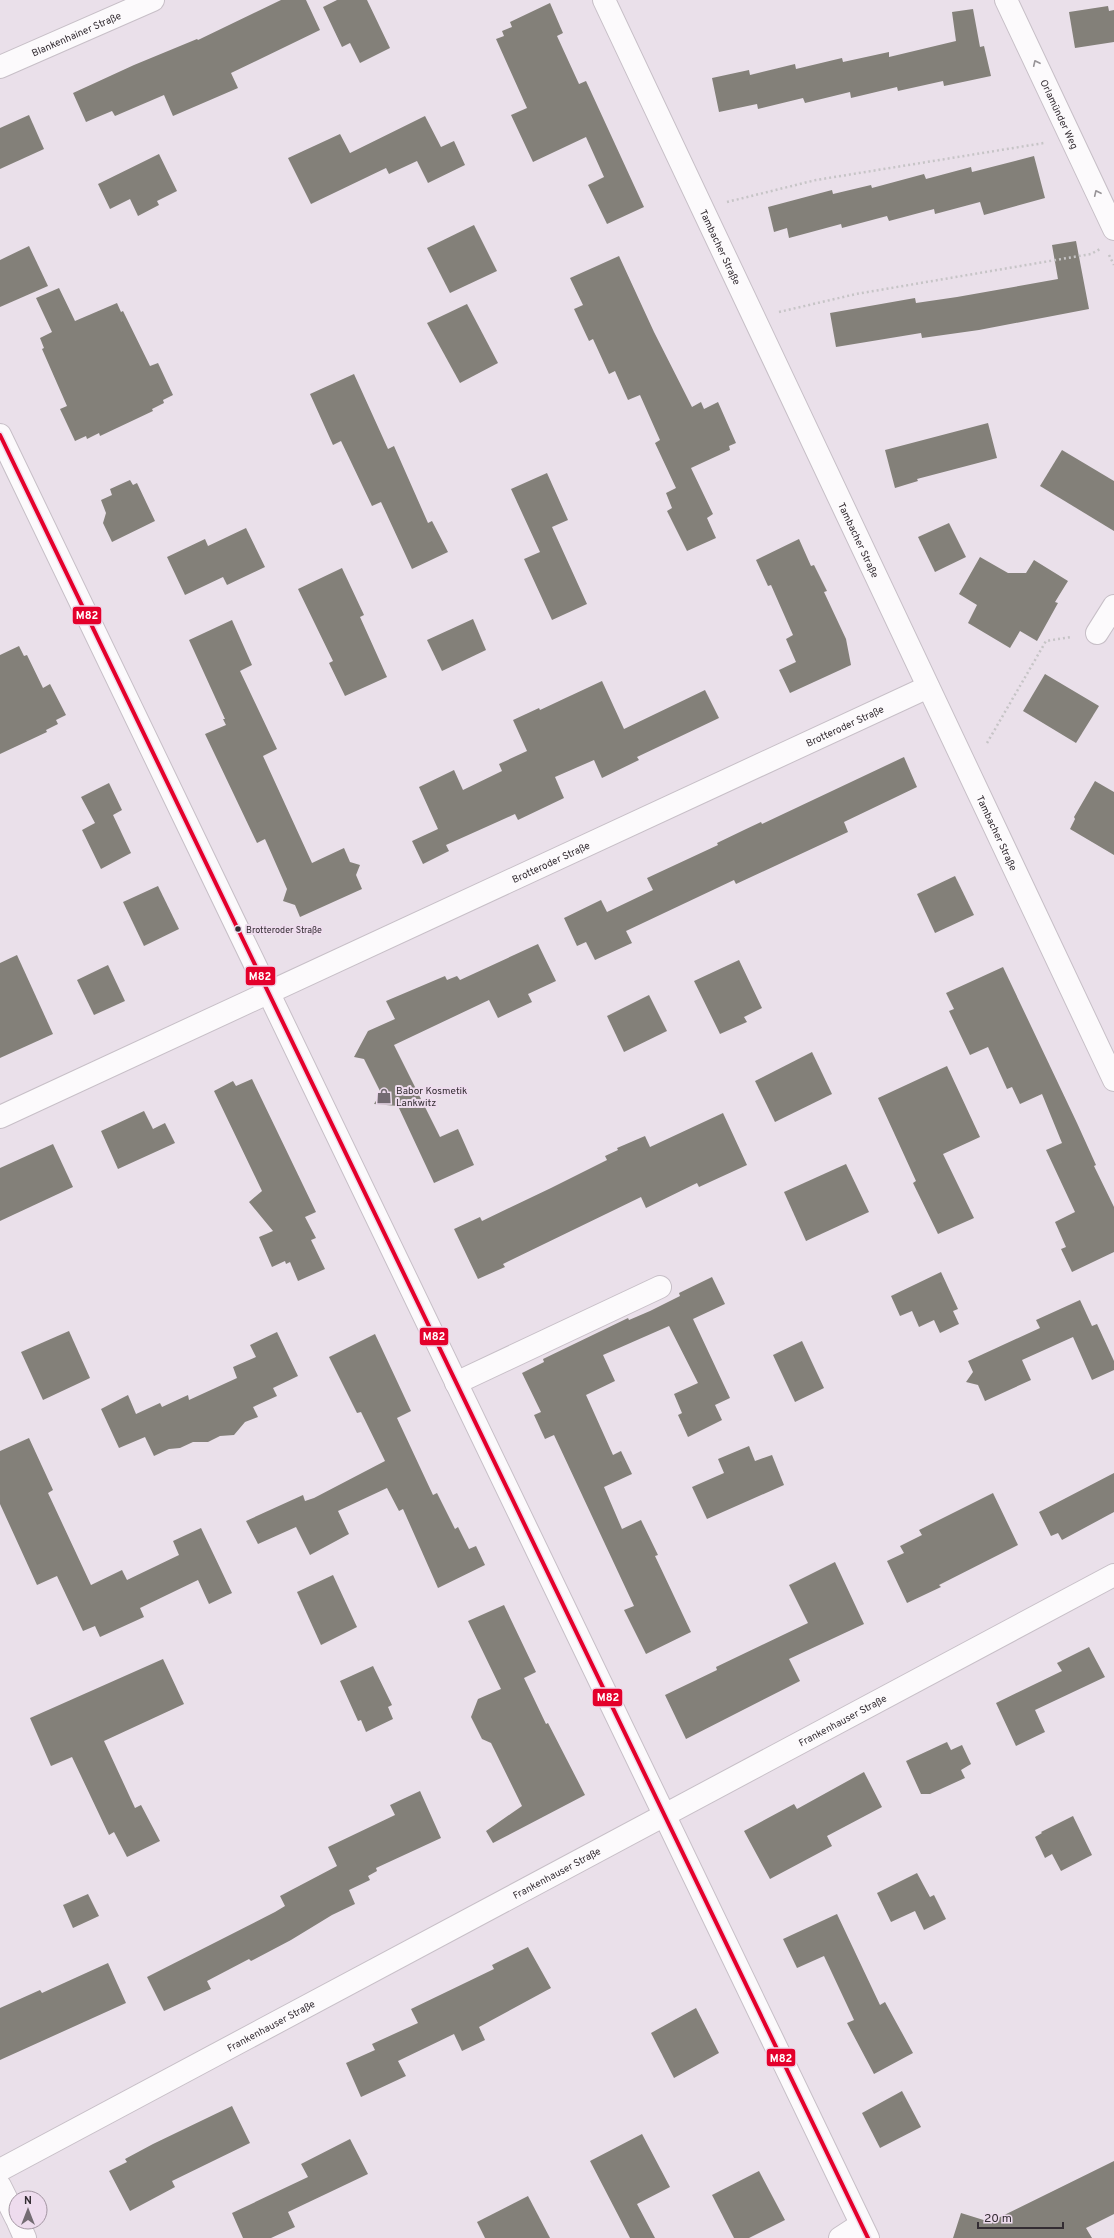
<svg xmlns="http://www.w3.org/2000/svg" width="1114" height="2238" viewBox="0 0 1114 2238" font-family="Overpass,sans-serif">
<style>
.building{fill:#838079}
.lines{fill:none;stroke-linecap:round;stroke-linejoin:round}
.minor-casing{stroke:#c7bfc7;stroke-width:24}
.path{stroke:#c6c4c6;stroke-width:2.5;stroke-dasharray:2 3;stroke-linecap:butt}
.minor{stroke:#fcfafc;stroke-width:22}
.bus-1-casing{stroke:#eedcee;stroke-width:7}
.bus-1{stroke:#e4002b;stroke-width:4}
.oneway{stroke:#989498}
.bus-dot{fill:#342d33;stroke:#eedcee;stroke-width:1.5}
.labels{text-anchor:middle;stroke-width:4;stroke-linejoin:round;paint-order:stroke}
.bus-label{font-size:9px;fill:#342d33;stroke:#eedcee;text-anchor:start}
.street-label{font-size:10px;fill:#342d33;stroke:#eedcee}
.poi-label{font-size:10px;fill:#342d33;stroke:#eedcee;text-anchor:start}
.line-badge{stroke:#eedcee;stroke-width:1.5}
.badge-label{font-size:11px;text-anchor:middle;font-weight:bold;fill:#fff}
</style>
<rect width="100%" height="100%" fill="#eae0ea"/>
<g class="building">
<polygon points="281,0 306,0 320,30 231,73 238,88 173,116 164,95 115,116 112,111 86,122 73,93 134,65 197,39 198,40"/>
<polygon points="337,0 367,0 390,48 360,63 350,43 342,47 323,7"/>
<polygon points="550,3 563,33 557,36 579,84 586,81 644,207 607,224 588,185 604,177 586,137 533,162 511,115 527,108 496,39 504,36 502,31 512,27 510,22"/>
<polygon points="1108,6 1109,11 1114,10 1114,42 1075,48 1069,12"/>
<polygon points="973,9 980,47 984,46 991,76 944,86 943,81 898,91 897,87 851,98 850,92 805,103 803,98 758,109 757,104 719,112 712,78 749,70 750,75 795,64 796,69 842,58 843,62 889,52 889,57 956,41 952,12"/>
<polygon points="29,115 44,149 0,169 0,128"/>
<polygon points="425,116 441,147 454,141 465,165 428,183 417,161 389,174 386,168 311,204 288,158 340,134 350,153"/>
<polygon points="159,154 177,191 157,201 159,205 138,216 130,199 110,209 98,184"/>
<polygon points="1034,156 1045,198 984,215 980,202 935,214 934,209 889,221 887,216 842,228 841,224 789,238 787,228 774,232 768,207 832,190 833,194 871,185 872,188 924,174 926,179 971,167 972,172"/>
<polygon points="474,225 497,271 450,293 427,248"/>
<polygon points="1076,241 1089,309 979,330 922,338 921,333 836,347 830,313 915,298 916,303 957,297 1058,279 1052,245"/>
<polygon points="29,246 48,286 0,307 0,260"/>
<polygon points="619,256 654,332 692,407 701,402 704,409 718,402 736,443 729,446 730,450 691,468 713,514 707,518 716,538 687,551 667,511 672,508 666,493 676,488 655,443 660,440 640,395 628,400 615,371 609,374 593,339 589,341 574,309 583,305 570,278"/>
<polygon points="59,288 75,321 117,303 121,312 123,311 150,366 158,363 173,395 163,400 164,403 152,409 153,411 100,436 99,433 87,439 86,436 75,441 60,409 67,406 42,349 44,348 40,338 52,332 36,298"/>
<polygon points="467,304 498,363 460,383 427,323"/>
<polygon points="354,374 388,449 394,446 428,523 432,521 448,552 412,569 381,502 372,506 341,441 333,445 310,394"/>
<polygon points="988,423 997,458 917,479 918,481 895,488 885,450"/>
<polygon points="1062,450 1114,481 1114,531 1040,486"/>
<polygon points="547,473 568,520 552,527 587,604 552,620 524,559 540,552 511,489"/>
<polygon points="130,480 133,485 137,483 155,521 112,542 103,523 106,513 101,500 112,495 110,489"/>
<polygon points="949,523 966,557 935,572 918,537"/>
<polygon points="246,528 265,567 227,585 223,577 185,595 167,557 205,539 208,546"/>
<polygon points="799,539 811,566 814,565 827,591 824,592 846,639 851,665 790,693 779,670 796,662 786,639 793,635 771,585 768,586 756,560"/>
<polygon points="980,557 1008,573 1026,573 1034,560 1068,581 1055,602 1058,603 1037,641 1020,631 1010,648 968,623 977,605 959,594"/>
<polygon points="342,568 364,615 360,617 387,677 345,696 329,663 333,661 298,589"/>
<polygon points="473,619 486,650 442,671 427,640"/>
<polygon points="232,620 252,665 240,671 277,749 263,756 312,863 344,848 350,862 360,865 356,875 362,889 300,917 295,905 283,901 287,889 265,839 257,843 205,734 226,725 223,719 225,719 189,640"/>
<polygon points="19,646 24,656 27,655 43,688 50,684 66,715 56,720 58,724 46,730 47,732 0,754 0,655"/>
<polygon points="1045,674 1099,706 1076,743 1023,711"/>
<polygon points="602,681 624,729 705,690 719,718 637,757 639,760 602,778 594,760 555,777 564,798 518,820 515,814 446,845 449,851 423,864 412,841 438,829 419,787 454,770 463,790 502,771 499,764 527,751 513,720 539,708 540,710"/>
<polygon points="904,757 917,787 844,822 848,832 736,884 734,880 626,931 632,943 595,960 586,942 577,946 564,918 601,900 607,912 653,890 647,878 718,845 717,843 744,830 761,822 762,824"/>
<polygon points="1095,781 1114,792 1114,855 1070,829 1075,819 1074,817"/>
<polygon points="109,783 122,810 113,815 131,853 101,869 82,830 95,823 81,797"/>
<polygon points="955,876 974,915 935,933 917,894"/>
<polygon points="158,886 179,929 144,946 123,902"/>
<polygon points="538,944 556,981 528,994 532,1002 498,1018 489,1000 394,1045 440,1137 458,1129 474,1165 434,1183 398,1106 374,1104 381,1093 364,1059 354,1057 368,1031 395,1019 386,1001 445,976 447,980 457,976 460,980"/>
<polygon points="17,955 53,1034 0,1058 0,963"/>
<polygon points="739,960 762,1008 744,1017 747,1022 720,1034 694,981"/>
<polygon points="108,965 125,1001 94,1015 77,980"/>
<polygon points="1003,967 1077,1123 1096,1165 1094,1166 1114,1207 1114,1252 1072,1272 1061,1249 1066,1247 1055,1222 1075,1212 1046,1150 1062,1143 1042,1094 1020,1104 1012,1087 1007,1089 988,1047 970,1055 949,1011 954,1009 946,993"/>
<polygon points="649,995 667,1031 624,1052 607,1016"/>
<polygon points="812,1052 832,1094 775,1122 755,1081"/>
<polygon points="947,1066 980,1137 943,1154 974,1218 938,1234 913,1183 916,1181 878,1098"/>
<polygon points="252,1079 316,1212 305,1217 316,1238 311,1240 325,1269 298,1281 290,1262 286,1264 285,1261 272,1267 259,1237 273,1231 249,1202 262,1191 214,1091 233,1081 236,1086"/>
<polygon points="144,1111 153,1129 165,1123 175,1143 118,1169 101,1131"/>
<polygon points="723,1113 747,1165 699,1187 697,1183 646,1208 641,1197 503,1264 505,1267 478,1279 454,1229 480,1217 482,1221 551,1188 607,1160 605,1156 618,1150 617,1148 645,1136 650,1147"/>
<polygon points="53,1144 73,1187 0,1221 0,1168"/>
<polygon points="846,1164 869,1212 806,1241 784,1192"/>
<polygon points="941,1272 958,1309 953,1311 959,1324 940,1333 934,1320 919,1327 912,1311 900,1316 891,1296"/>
<polygon points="712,1277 725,1304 693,1319 730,1398 715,1405 722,1420 688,1437 678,1415 682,1413 674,1394 698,1383 669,1326 603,1355 615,1381 586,1395 613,1455 621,1451 632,1474 604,1487 622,1529 641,1520 658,1555 655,1556 691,1632 646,1654 624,1610 634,1606 554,1435 545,1439 534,1415 541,1412 522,1373 544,1362 543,1359 628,1318 629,1320 650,1311 680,1296 679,1293"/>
<polygon points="1080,1300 1092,1326 1097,1324 1114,1361 1114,1370 1092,1380 1073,1337 1022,1360 1031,1380 985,1401 978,1385 966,1382 973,1372 968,1361 1040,1328 1036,1320"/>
<polygon points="69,1331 90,1378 43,1400 21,1352"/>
<polygon points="277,1332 298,1376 273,1388 277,1396 253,1407 258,1417 245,1422 234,1435 220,1436 208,1442 193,1442 180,1448 169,1449 154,1456 145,1437 119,1448 101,1409 128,1395 136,1414 160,1403 162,1407 188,1395 189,1400 237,1378 233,1367 256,1357 250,1345"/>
<polygon points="375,1334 411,1411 397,1418 433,1495 437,1493 455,1529 458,1527 469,1549 476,1546 485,1565 438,1588 403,1509 399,1511 387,1488 338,1511 349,1534 310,1555 296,1527 258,1544 246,1521 303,1495 305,1501 314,1498 385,1461 361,1412 357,1413 329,1357"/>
<polygon points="802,1341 824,1388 795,1402 773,1355"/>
<polygon points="29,1438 53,1490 48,1493 91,1585 122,1570 127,1580 179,1555 173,1541 201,1528 232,1593 209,1604 198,1580 140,1608 144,1617 100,1637 95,1626 83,1631 57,1576 37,1585 0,1504 0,1451"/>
<polygon points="749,1446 755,1461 772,1455 784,1485 707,1519 692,1487 724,1473 718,1459"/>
<polygon points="1114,1473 1114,1512 1062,1540 1058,1533 1051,1536 1039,1512"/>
<polygon points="993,1493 1018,1545 939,1585 941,1587 907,1603 887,1561 904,1553 900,1546 922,1535 919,1530"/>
<polygon points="835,1562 864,1624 789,1659 800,1681 686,1739 665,1695 717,1670 716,1667 808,1623 789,1585"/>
<polygon points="333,1575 357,1627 321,1645 297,1592"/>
<polygon points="504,1605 536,1672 524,1678 546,1724 548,1723 585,1795 493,1843 486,1831 522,1806 491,1743 482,1739 471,1717 478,1699 501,1689 468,1621"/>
<polygon points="1089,1647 1105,1677 1035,1710 1045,1732 1016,1746 996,1703 1062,1671 1057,1663"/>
<polygon points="163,1659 184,1704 104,1741 135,1808 141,1805 160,1841 127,1857 114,1832 109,1835 72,1757 51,1766 30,1718"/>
<polygon points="373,1666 392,1705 388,1707 393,1719 366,1732 361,1720 358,1721 340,1681"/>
<polygon points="947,1742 951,1750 962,1745 971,1764 961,1770 965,1778 930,1794 921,1794 906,1761"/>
<polygon points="864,1772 882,1807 827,1836 832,1846 770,1879 744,1831 794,1804 797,1809"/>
<polygon points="420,1791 441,1838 376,1868 377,1871 368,1876 370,1880 349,1890 355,1904 332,1915 291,1940 251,1961 249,1959 207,1981 211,1989 164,2011 147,1977 275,1912 285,1906 280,1896 337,1866 328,1847 395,1815 390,1805"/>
<polygon points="1073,1816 1092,1855 1061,1871 1052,1854 1045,1858 1035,1837 1042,1833 1041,1832"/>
<polygon points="917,1873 930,1897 934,1895 946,1919 924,1930 915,1911 891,1922 877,1893"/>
<polygon points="88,1894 99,1916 73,1928 63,1905"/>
<polygon points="837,1914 880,2005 885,2002 913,2053 874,2074 847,2023 854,2020 824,1956 797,1968 783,1939"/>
<polygon points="528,1947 551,1988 479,2027 485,2040 462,2051 454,2034 398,2061 406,2076 361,2097 346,2063 375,2050 372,2044 418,2023 411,2009 494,1969 492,1965"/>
<polygon points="108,1963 126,2003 0,2060 0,2008 40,1990 42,1993"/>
<polygon points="696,2008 719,2053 674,2078 651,2033"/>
<polygon points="902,2091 921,2127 880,2148 862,2113"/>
<polygon points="232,2106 250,2143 172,2181 175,2187 130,2211 109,2171 127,2162 125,2159 153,2144"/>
<polygon points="642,2134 670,2187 637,2204 655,2238 630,2238 590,2161"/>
<polygon points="350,2139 368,2174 288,2212 295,2227 271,2238 243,2238 232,2213 308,2177 301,2164"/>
<polygon points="1114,2161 1114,2214 1086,2228 1092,2238 953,2238 961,2213 990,2222"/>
<polygon points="759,2171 785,2220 749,2238 734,2238 712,2195"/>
<polygon points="528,2196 550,2238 485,2238 477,2222"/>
</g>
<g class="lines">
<g class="minor-casing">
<g id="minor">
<path id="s1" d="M604 0 1114 1080"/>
<path id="s2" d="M1006 0 1114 229"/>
<path id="s3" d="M0 67 153 0"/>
<polyline points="0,435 868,2238"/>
<polyline points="1097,633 1114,606"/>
<path id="s4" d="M0 1117 928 687"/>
<polyline points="456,1383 660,1287"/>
<path id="s5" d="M0 2170 1114 1575"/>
<polyline points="0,2186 16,2218"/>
<polyline points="18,2222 25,2238"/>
<polyline points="840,2238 860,2225"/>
</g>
</g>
<g class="path">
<polyline points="727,202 816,180 1044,143"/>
<polyline points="1109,255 1114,265"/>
<polyline points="779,312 856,294 1091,254 1100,249"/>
<polyline points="987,743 1046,641 1071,637"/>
</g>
<use href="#minor" class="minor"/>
<g class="bus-1-casing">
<polyline id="bus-1" points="0,435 868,2238"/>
</g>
<use href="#bus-1" class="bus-1"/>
</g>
<defs><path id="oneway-chevron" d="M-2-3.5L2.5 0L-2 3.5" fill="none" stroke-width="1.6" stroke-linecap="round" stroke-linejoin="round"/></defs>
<g class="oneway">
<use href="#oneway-chevron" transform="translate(1036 63) rotate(-115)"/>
<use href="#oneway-chevron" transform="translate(1097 193) rotate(-115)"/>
</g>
<defs>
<g id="shop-bare" transform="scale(1.2)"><path d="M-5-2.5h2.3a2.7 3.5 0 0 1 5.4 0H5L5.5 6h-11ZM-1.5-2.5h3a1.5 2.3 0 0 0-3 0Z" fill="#746c73" stroke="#eedcee" stroke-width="2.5" paint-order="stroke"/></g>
</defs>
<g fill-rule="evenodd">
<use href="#shop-bare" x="384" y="1096"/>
</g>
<circle class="bus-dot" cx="238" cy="929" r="3.5"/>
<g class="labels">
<g class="bus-label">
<text x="246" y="933">Brotteroder Straße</text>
</g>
<g class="street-label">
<text dy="4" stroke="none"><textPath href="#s3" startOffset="83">Blankenhainer Straße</textPath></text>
<text dy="4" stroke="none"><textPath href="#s2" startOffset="126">Orlamünder Weg</textPath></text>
<text dy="4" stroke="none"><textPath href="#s1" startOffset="273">Tambacher Straße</textPath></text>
<text dy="4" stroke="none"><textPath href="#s1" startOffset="597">Tambacher Straße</textPath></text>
<text dy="4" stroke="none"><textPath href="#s4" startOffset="931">Brotteroder Straße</textPath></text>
<text dy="4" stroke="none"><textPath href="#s1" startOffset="921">Tambacher Straße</textPath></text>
<text dy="4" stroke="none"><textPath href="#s4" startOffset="607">Brotteroder Straße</textPath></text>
<text dy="4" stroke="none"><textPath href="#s5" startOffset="955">Frankenhauser Straße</textPath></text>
<text dy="4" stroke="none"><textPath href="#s5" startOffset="631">Frankenhauser Straße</textPath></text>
<text dy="4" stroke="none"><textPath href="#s5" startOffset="307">Frankenhauser Straße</textPath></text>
</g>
<g class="poi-label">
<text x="396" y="1094">Babor Kosmetik<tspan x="396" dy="12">Lankwitz</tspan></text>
</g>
</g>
<g class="line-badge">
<rect x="72" y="606" width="30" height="19" rx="4" fill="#e4002b"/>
<rect x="245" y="966" width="31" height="20" rx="4" fill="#e4002b"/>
<rect x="419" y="1327" width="30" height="19" rx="4" fill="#e4002b"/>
<rect x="592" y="1688" width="31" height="19" rx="4" fill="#e4002b"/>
<rect x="766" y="2048" width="30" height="19" rx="4" fill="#e4002b"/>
</g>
<g class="badge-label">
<text x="87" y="619">M82</text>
<text x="260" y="980">M82</text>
<text x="434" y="1340">M82</text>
<text x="608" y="1701">M82</text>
<text x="781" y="2062">M82</text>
</g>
<g transform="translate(28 2210)"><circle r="19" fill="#eedcee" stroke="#a496a3"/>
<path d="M0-3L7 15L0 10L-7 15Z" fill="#746c73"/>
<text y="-6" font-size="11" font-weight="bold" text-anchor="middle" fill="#342d33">N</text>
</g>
<path d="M978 2222v6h85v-6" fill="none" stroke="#342d33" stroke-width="2"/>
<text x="984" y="2222" font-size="12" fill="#342d33" stroke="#eedcee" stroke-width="3" paint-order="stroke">20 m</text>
</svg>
